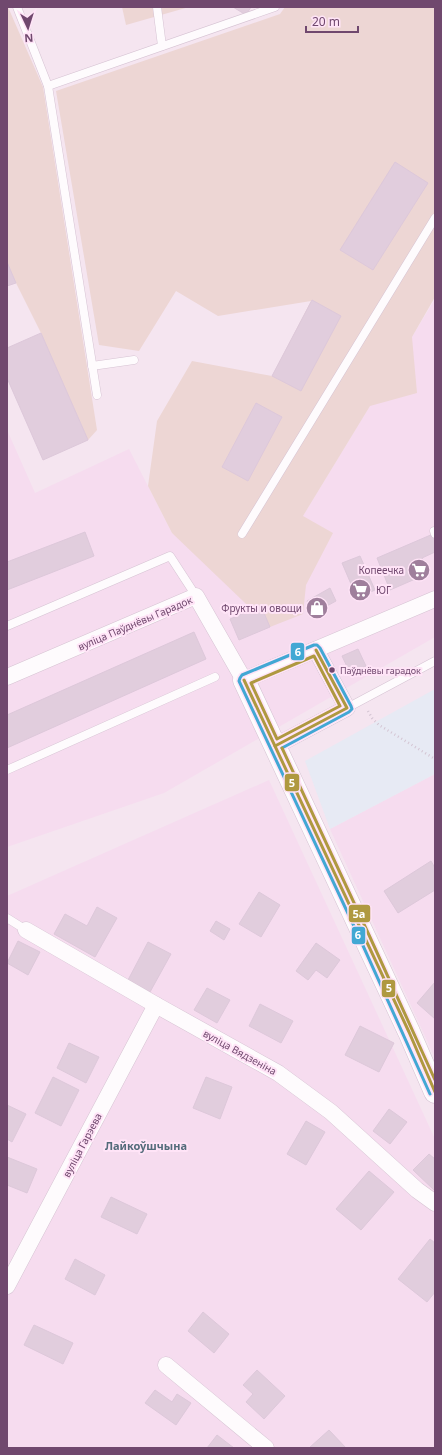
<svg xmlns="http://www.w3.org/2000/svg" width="442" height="1455" viewBox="0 0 442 1455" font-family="'Noto Sans',sans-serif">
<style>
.residential{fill:#f6dcef}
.education{fill:#e7eaf4}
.green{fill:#edd6d4}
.building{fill:#e1cddd;stroke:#ddc8da}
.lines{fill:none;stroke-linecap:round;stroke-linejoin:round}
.lane-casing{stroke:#d6c3d3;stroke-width:9}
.street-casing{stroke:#d6c3d3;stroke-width:17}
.secondary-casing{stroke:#d5c2d2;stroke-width:23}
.path{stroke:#d4c5d3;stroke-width:2.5;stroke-dasharray:1 3;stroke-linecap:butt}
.lane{stroke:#fefbfd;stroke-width:8}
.street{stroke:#fefbfd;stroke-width:16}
.secondary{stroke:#fefbfd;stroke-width:22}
.bus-1-casing{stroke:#ffe4f7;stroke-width:6}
.bus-2-casing{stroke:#ffe4f7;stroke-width:6}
.bus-3-casing{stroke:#ffe4f7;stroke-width:6}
.bus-1{stroke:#af9940;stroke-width:3}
.bus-2{stroke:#42a8d4;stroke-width:3}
.bus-3{stroke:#af9940;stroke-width:3}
.bus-dot{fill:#70486e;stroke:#ffe4f7;stroke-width:1.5}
.labels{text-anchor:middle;stroke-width:4;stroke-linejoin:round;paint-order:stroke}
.bus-label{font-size:9px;fill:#70486e;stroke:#ffe4f7;text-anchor:start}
.poi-label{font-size:10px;fill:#70486e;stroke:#ffe4f7;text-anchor:end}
.street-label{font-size:10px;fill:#70486e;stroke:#ffe4f7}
.neighbourhood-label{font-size:11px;font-weight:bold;fill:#536b7a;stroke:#ffe4f7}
.line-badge{stroke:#ffe4f7;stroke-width:1.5}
.badge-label{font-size:11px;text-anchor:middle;font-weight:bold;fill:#fff}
</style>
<rect width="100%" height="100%" fill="#f5e5f0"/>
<g class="residential">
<polygon points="435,299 435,637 164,793 7,847 7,430 35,493 129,449 172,533 253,598"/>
<polygon points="435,774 435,1058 330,829"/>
<polygon points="269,780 435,1139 435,1448 7,1448 7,896"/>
</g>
<polygon class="education" points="435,689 435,774 330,829 305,761"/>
<g class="green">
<polygon points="7,7 8,7 43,87 97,430 88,440 41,333 16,283 7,262"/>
<polygon points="122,7 189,7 126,25"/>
<polygon points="285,7 435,7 435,297 412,337 417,393 370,406 303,516 333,533 306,585 303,614 270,627 172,533 148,486 157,421 192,361 272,376 311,301 218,316 176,291 139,351 99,345 56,91 280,14"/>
</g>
<g class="building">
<polygon points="233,7 251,7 246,15"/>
<polygon points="395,162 428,183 373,270 340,250"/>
<polygon points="7,262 16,283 7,286"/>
<polygon points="312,300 341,316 301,391 272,376"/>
<polygon points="41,333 88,440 43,460 7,378 7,348"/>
<polygon points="256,403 282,417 248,481 222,467"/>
<polygon points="85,532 94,556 7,590 7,562"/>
<polygon points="433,534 435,540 435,552 422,558 429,573 390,590 377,558"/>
<polygon points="360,556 375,590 357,598 342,563"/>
<polygon points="330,588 336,601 314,613 307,601"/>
<polygon points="261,606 270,627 239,640 230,619"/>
<polygon points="194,632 206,659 7,748 7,715"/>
<polygon points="358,649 366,666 350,673 342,656"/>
<polygon points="431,861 435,868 435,890 398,913 384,891"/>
<polygon points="259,892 280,905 261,937 239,924"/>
<polygon points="97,907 117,918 95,957 54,934 65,914 87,926"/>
<polygon points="216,921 230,929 224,940 210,931"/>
<polygon points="18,941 40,952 28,975 7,963"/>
<polygon points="148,942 171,954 150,992 128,980"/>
<polygon points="316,943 340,960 327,978 316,970 308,980 296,971"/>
<polygon points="435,982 435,1019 417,1003"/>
<polygon points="207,988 230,1000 217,1023 194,1010"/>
<polygon points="260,1004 293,1021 281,1043 249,1026"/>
<polygon points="360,1026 394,1043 379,1072 345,1055"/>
<polygon points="69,1043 99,1057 86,1083 57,1068"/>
<polygon points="53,1077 79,1090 61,1126 35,1113"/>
<polygon points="206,1077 232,1087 220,1119 193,1108"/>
<polygon points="7,1105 26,1114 12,1142 7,1139"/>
<polygon points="389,1109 407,1122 390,1144 373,1131"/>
<polygon points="306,1121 325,1132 306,1165 287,1154"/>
<polygon points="429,1154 435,1159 435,1191 413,1170"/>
<polygon points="7,1157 37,1169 27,1193 7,1185"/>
<polygon points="369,1171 394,1192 361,1230 336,1209"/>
<polygon points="111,1197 147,1214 137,1234 101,1217"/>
<polygon points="430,1239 435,1243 435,1292 427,1302 398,1279"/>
<polygon points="75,1259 105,1275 95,1295 65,1279"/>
<polygon points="203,1312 229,1334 214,1353 188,1331"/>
<polygon points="34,1325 73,1343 63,1364 24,1345"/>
<polygon points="257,1370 285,1396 264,1419 246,1402 253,1394 243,1385"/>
<polygon points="155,1390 172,1402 177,1394 191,1403 176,1425 145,1403"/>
<polygon points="329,1430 346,1448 309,1448"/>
<polygon points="217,1435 234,1448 207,1448"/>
</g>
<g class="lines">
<g class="lane-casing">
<g id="lane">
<polyline points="17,7 48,86 97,395"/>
<polyline points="157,7 162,46"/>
<polyline points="48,86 275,7"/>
<polyline points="92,366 134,360"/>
<polyline points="434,531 435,534"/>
<polyline points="242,534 435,218"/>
<polyline points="7,626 170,556 196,596"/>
<polyline points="347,708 435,661"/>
<polyline points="7,770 215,677"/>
<polyline points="7,918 26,930"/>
</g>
</g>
<g class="street-casing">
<g id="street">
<polyline points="7,677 196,596 244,680 435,599"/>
<polyline points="275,746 347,708 316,650"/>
<polyline points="26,930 156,1005 278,1073 331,1112 417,1190 435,1203"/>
<polyline points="7,1286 156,1005"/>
<polyline points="166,1365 266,1448"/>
</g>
</g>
<g class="secondary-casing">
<polyline id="secondary" points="244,680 409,1032 435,1092"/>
</g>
<polyline class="path" points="368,711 372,718 379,725 435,759"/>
<use href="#lane" class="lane"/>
<use href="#street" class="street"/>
<use href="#secondary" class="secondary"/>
<g class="bus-1-casing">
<g id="bus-1">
<polyline points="244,680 409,1032 435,1092"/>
<polyline points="275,746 347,708 316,650"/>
</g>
</g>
<g class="bus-2-casing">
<polyline id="bus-2" points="282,748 349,712 352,709 351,706 320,648 317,645 314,645 242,675 240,678 239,681 360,939 430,1094"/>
</g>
<g class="bus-3-casing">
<g id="bus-3">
<polygon points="314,656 340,706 277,739 251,683"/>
<polyline points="282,748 369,935 435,1080"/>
</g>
</g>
<use href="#bus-1" class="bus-1"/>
<use href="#bus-2" class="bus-2"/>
<use href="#bus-3" class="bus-3"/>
</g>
<defs>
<g id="supermarket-disc" transform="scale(1.15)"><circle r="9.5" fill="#9f7f9c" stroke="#ffe4f7"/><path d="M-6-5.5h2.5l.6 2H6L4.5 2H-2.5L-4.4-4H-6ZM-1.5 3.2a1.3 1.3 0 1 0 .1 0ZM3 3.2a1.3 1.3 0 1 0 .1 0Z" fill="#fff"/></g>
<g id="shop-disc" transform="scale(1.15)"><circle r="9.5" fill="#9f7f9c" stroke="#ffe4f7"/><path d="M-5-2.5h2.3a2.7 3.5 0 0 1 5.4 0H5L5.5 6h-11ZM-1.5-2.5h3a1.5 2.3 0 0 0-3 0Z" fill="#fff"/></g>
</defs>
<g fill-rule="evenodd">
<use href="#supermarket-disc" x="419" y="570"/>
<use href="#supermarket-disc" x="360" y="590"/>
<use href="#shop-disc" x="317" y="608"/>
</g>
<circle class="bus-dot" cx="332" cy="670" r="3.5"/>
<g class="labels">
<g class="bus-label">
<text x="340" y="674">Паўднёвы гарадок</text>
</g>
<g class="poi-label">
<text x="404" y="574">Копеечка</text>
<text x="376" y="594" text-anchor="start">ЮГ</text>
<text x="302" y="612">Фрукты и овощи</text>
</g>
<g class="street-label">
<text transform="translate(135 623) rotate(-23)" y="4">вуліца Паўднёвы Гарадок</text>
<text transform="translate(240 1052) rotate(29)" y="4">вуліца Вядзеніна</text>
<text transform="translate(82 1145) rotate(-62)" y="4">вуліца Гарэева</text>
</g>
<g class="neighbourhood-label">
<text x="146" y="1150">Лайкоўшчына</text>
</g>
</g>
<g class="line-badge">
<rect x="290" y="642" width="15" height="19" rx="4" fill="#42a8d4"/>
<rect x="284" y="773" width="16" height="19" rx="4" fill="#af9940"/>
<rect x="348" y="904" width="23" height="19" rx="4" fill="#af9940"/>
<rect x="351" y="926" width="15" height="19" rx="4" fill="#42a8d4"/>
<rect x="381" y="979" width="15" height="19" rx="4" fill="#af9940"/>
</g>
<g class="badge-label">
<text x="298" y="656">6</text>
<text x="292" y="787">5</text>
<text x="359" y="918">5а</text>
<text x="358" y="939">6</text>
<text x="389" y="992">5</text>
</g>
<rect width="442" height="1455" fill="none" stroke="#70486e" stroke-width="16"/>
<g transform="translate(28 28) rotate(176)" stroke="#ffe4f7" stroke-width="3" paint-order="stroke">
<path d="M0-3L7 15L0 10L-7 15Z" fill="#70486e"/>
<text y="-6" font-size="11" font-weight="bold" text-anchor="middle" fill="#70486e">N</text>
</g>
<path d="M306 26v6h52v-6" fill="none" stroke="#70486e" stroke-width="2"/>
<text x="312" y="26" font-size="12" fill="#70486e" stroke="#ffe4f7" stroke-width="3" paint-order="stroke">20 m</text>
</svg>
